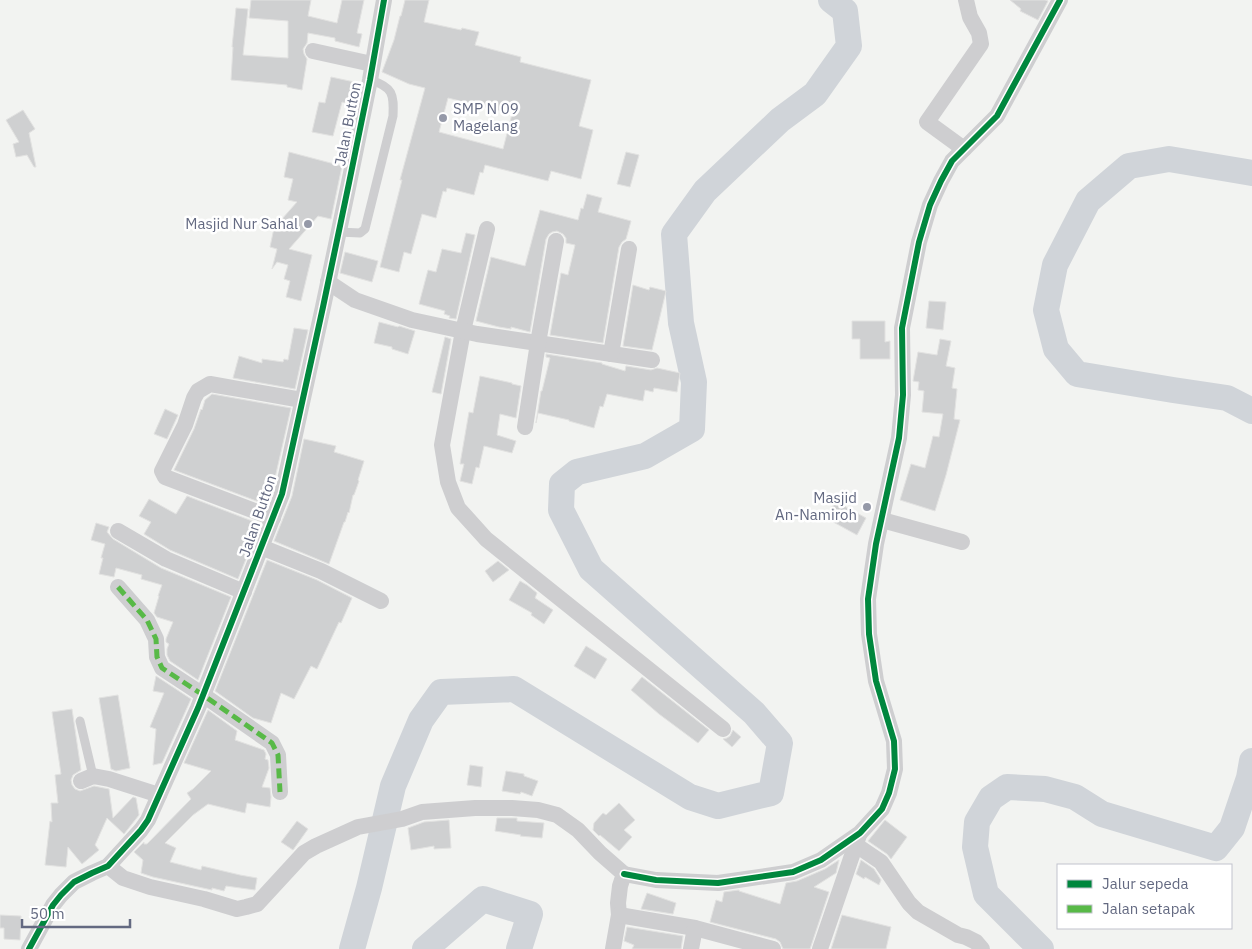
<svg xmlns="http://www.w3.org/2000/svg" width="1252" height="949" viewBox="0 0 1252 949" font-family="'IBM Plex Sans',sans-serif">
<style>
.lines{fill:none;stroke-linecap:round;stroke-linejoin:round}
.river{stroke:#d0d4d9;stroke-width:26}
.building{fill:#cfd0d1;stroke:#e2e2e1;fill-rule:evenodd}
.service{stroke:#ceced0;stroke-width:9}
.minor{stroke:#ceced0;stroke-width:16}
.quiet{stroke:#58b947;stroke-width:5;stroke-dasharray:10 5;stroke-linecap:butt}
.cycleway-casing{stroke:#fff;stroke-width:9}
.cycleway{stroke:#00873e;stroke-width:6}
.poi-dot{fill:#9599a8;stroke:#fff;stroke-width:2}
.labels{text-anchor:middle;stroke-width:5;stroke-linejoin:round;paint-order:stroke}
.poi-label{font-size:15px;fill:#636981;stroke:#fff;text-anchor:end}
.street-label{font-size:15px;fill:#636981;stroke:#fff}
</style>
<rect width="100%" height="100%" fill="#f2f3f1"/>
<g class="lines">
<g class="river">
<polyline points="1252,173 1169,159 1129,166 1088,201 1055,265 1046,310 1056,349 1077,374 1173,390 1227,398 1252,411"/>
<polyline points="352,949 369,888 393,786 421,720 441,692 514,689 690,797 718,806 771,793 780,743 754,713 591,569 561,510 562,484 577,472 645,456 692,429 694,382 681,323 674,234 705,191 780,120 815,94 849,46 845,11 831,0"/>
<polyline points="425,949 483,899 530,914 519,949"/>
<polyline points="1041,949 986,894 975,847 977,822 991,798 1007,787 1045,789 1075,797 1102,814 1216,848 1232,828 1249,778 1252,761"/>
</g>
</g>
<g class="building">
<polygon points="251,0 311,0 308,16 337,23 342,0 364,0 357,33 362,34 359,47 335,41 335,38 308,33 307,43 303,49 304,54 307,59 302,90 287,87 287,85 231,80 233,47 232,47 236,8 248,9 243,55 288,58 288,21 249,18"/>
<path d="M405 0H429L424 22 461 30 462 28 479 32 475 45 521 57 520 62 591 80 579 126 593 130 581 179 551 171 548 181 485 165 483 173 480 172 474 195 447 188 446 192 443 191 436 218 422 214 411 254 404 252 399 272 380 267 402 180H400L425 88 409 84 382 72 394 40 400 16H401ZM448 98 512 114 503 149 439 132Z"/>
<polygon points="1010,0 1045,0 1048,1 1038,20 1020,11 1021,9"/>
<polygon points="331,77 359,83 355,105 342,102 333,136 312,132 319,102 325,103"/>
<polygon points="23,110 35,129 29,133 36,167 34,167 27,155 16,157 13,144 19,142 6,120"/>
<polygon points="289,152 342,166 331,219 318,216 289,249 312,255 301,301 286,297 290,281 284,279 288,265 277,262 272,269 277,249 270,247 274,228 297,202 288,200 293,179 284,177"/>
<polygon points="626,152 639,155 630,187 617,184"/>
<polygon points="587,194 602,198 598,212 631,221 626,239 622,242 619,247 603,343 550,335 561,273 568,275 575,245 566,243 566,238 563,234 557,231 552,232 549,234 546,239 530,332 511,327 511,329 499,327 476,321 491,257 525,266 540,210 578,220 581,208 583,209"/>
<polygon points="466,233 475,235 456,319 449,318 450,316 444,314 445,311 419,304 428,270 436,272 442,249 461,253"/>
<polygon points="345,252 378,261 372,282 340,273"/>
<polygon points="633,285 649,290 650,287 666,291 652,350 623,346"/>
<polygon points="929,301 946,302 943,330 926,328"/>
<polygon points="852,321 885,321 885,342 890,341 890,359 860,359 860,339 852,339"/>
<polygon points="379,322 398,327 399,326 415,331 408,354 392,349 392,347 374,343"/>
<polygon points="294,328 308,330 295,389 233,378 239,356 262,363 262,359 283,362 284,359 288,360"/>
<polygon points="445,337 451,339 441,394 432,392"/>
<polygon points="940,339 951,341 946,366 955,368 952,388 957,389 954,419 960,420 946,475 935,511 900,500 911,464 925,468 933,436 939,437 943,414 922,412 924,391 918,390 919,382 913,381 918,352 937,355"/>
<polygon points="546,354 602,363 602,364 625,371 626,366 651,370 657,368 680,373 677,392 654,388 653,392 645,390 643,401 607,394 603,407 600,406 594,428 569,421 569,420 538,413 536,423 541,391 542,391 550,358 546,357"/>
<polygon points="480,376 512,383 512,384 521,386 516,418 500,414 497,435 516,441 512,453 484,446 479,468 476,467 472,484 460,481 464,464 460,464 469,412 473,413"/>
<polygon points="212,394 291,408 272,491 267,505 174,470 194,429 201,409 202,410 205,400"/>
<polygon points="165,409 178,415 167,439 154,434"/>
<polygon points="304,439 336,446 334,452 364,461 358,480 359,481 354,495 353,495 349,513 348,512 345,522 344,522 329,564 274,541 292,496"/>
<polygon points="187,496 260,524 238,579 170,550 144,534 151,522 139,516 149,499 176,514"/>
<polygon points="835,501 866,518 857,535 826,518"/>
<polygon points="96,523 109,527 107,532 113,539 161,568 231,597 198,680 170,661 167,655 167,649 169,644 166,642 166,639 173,622 157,617 154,613 159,596 158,596 162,585 141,579 142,575 116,568 114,577 99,574 103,558 101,558 105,544 91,540"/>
<polygon points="267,560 317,580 352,598 341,623 339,622 317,669 311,666 294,699 281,693 271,723 253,718 215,691"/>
<polygon points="498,561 509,570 493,582 485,571"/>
<polygon points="520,581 527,585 537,593 535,598 553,610 544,624 531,615 532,613 509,600"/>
<polygon points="586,646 607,659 595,679 574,666"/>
<polygon points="156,676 191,699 162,763 153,765 156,729 150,727 164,693 153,691"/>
<polygon points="642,677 709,730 698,743 659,714 631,690"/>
<polygon points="118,695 130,768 116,771 111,769 99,698"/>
<polygon points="72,709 81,770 73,775 71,780 72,785 75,789 80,791 94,786 109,789 113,818 133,797 136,798 139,815 124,834 107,818 95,845 99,850 82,864 68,847 66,867 45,865 50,821 52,822 51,803 58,803 55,775 61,774 52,712"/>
<polygon points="208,710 237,731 235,740 264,750 266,754 265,759 268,760 269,768 262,787 270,788 271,797 270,807 247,803 245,813 208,804 193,815 165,843 176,848 170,862 201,870 202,866 240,875 257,878 255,890 226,886 224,891 212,888 212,890 153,877 141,873 143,860 134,852 144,842 144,844 147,844 191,799 187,793 193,789 211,771 184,763"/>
<polygon points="733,730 741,737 732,747 723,739 727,738 730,736"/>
<polygon points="470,765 483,767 481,787 467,785"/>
<polygon points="506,771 524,774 524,776 538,781 532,796 521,792 520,794 502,791"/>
<polygon points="619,803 635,820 624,830 632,837 619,851 600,835 599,836 593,830 594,823 603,813 606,815"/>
<polygon points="497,818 517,818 517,821 544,823 542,838 520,836 521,835 495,831"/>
<polygon points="449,820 451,848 434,849 434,846 411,850 408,828 424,822"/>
<polygon points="885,820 907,837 891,859 887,854 868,841"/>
<polygon points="297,821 308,829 293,850 281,842"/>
<polygon points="839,860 836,873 814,887 829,892 810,949 783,949 780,942 776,939 710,922 716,900 722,902 724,892 739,890 739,891 780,904 786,883 797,881 825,869"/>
<polygon points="861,860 874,869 881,880 879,885 865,877 864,879 856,874"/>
<polygon points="647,893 676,903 673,914 641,909"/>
<polygon points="0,915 21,916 20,940 4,939 4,928 0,928"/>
<polygon points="842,915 891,927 886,949 831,949"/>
<polygon points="627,927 683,936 681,949 632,949 634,945 624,941"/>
</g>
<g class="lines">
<g class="service">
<path d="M339 232 360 233 365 229 393 116C394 94 393 87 370 80"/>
<polyline points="80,721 93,776"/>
</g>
<g class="minor">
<polyline points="313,51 372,64"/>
<polyline points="964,149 927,122 981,44 979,33 970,17 966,0"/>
<polyline points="487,229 463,331 442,445 448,482 458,508 486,539 723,729"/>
<polyline points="328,282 355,300 412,320 477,334 652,360"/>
<polyline points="611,354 629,249"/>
<polyline points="525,427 538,343 556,241"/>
<polyline points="273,518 165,477 162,471 185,425 194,398 198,391 210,384 302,400"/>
<polyline points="882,520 962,542"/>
<polyline points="118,531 166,559 244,592"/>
<polyline points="261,547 321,571 381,601"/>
<polyline points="118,587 147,620 156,639 157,657 162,668 203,695 272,743 278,755 280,792"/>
<polyline points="81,781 93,776 109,779 159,795"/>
<polyline points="856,845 881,862 909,903 918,912 958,935 966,937 976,942 982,949"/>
<polyline points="108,866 123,878 150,887 204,899 237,909 246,907 257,904 304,853 316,846 358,827 402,819 422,812 475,808 512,808 538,810 557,815 578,830 600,853 624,874 620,886 618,903 619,915 613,949"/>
<polyline points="624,874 656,880 718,883 793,872 821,860 860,833 882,809 889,793 895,769 894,741 876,681 869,634 868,599 876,544 899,438 903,395 902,328 919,242 930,205 941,181 952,161 997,116 1060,0"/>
<polyline points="619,915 695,928 773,949"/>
<polyline points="29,949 53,905 61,895 74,882 92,873 108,866 141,830 148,820 198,708 282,494 323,307 349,183 370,80 384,0"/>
<polyline points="691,949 695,928"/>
<polyline points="820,949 859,835"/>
</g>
<polyline class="quiet" points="118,587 147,620 156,639 157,657 162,668 203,695 272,743 278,755 280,792"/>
<g class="cycleway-casing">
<g id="cycleway">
<polyline points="624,874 656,880 718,883 793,872 821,860 860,833 882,809 889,793 895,769 894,741 876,681 869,634 868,599 876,544 899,438 903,395 902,328 919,242 930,205 941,181 952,161 997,116 1060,0"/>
<polyline points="29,949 53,905 61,895 74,882 92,873 108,866 141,830 148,820 198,708 282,494 323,307 349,183 370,80 384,0"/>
</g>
</g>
<use href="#cycleway" class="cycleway"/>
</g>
<g class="poi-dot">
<circle cx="443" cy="118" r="5"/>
<circle cx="308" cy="224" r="5"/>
<circle cx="867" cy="507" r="5"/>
</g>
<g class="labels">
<g class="poi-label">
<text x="453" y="114" text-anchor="start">SMP N 09<tspan x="453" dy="17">Magelang</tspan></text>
<text x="298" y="229">Masjid Nur Sahal</text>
<text x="857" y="503">Masjid<tspan x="857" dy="17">An-Namiroh</tspan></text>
</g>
<g class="street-label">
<text transform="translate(348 124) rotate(-79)" y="5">Jalan Button</text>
<text transform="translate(258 516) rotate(-71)" y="5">Jalan Button</text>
</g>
</g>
<rect x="1057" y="864" width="175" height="65" fill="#ffffff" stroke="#c1c3cd"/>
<rect x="1067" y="880" width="25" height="8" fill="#00873e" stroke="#c1c3cd"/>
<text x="1102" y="889" font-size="15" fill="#636981">Jalur sepeda</text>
<rect x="1067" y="905" width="25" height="8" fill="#58b947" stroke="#c1c3cd"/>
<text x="1102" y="914" font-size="15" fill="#636981">Jalan setapak</text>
<path d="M22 919v8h108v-8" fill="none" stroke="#636981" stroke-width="2.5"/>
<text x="30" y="919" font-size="15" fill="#636981" stroke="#ffffff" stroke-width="4" paint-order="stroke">50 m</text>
</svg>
